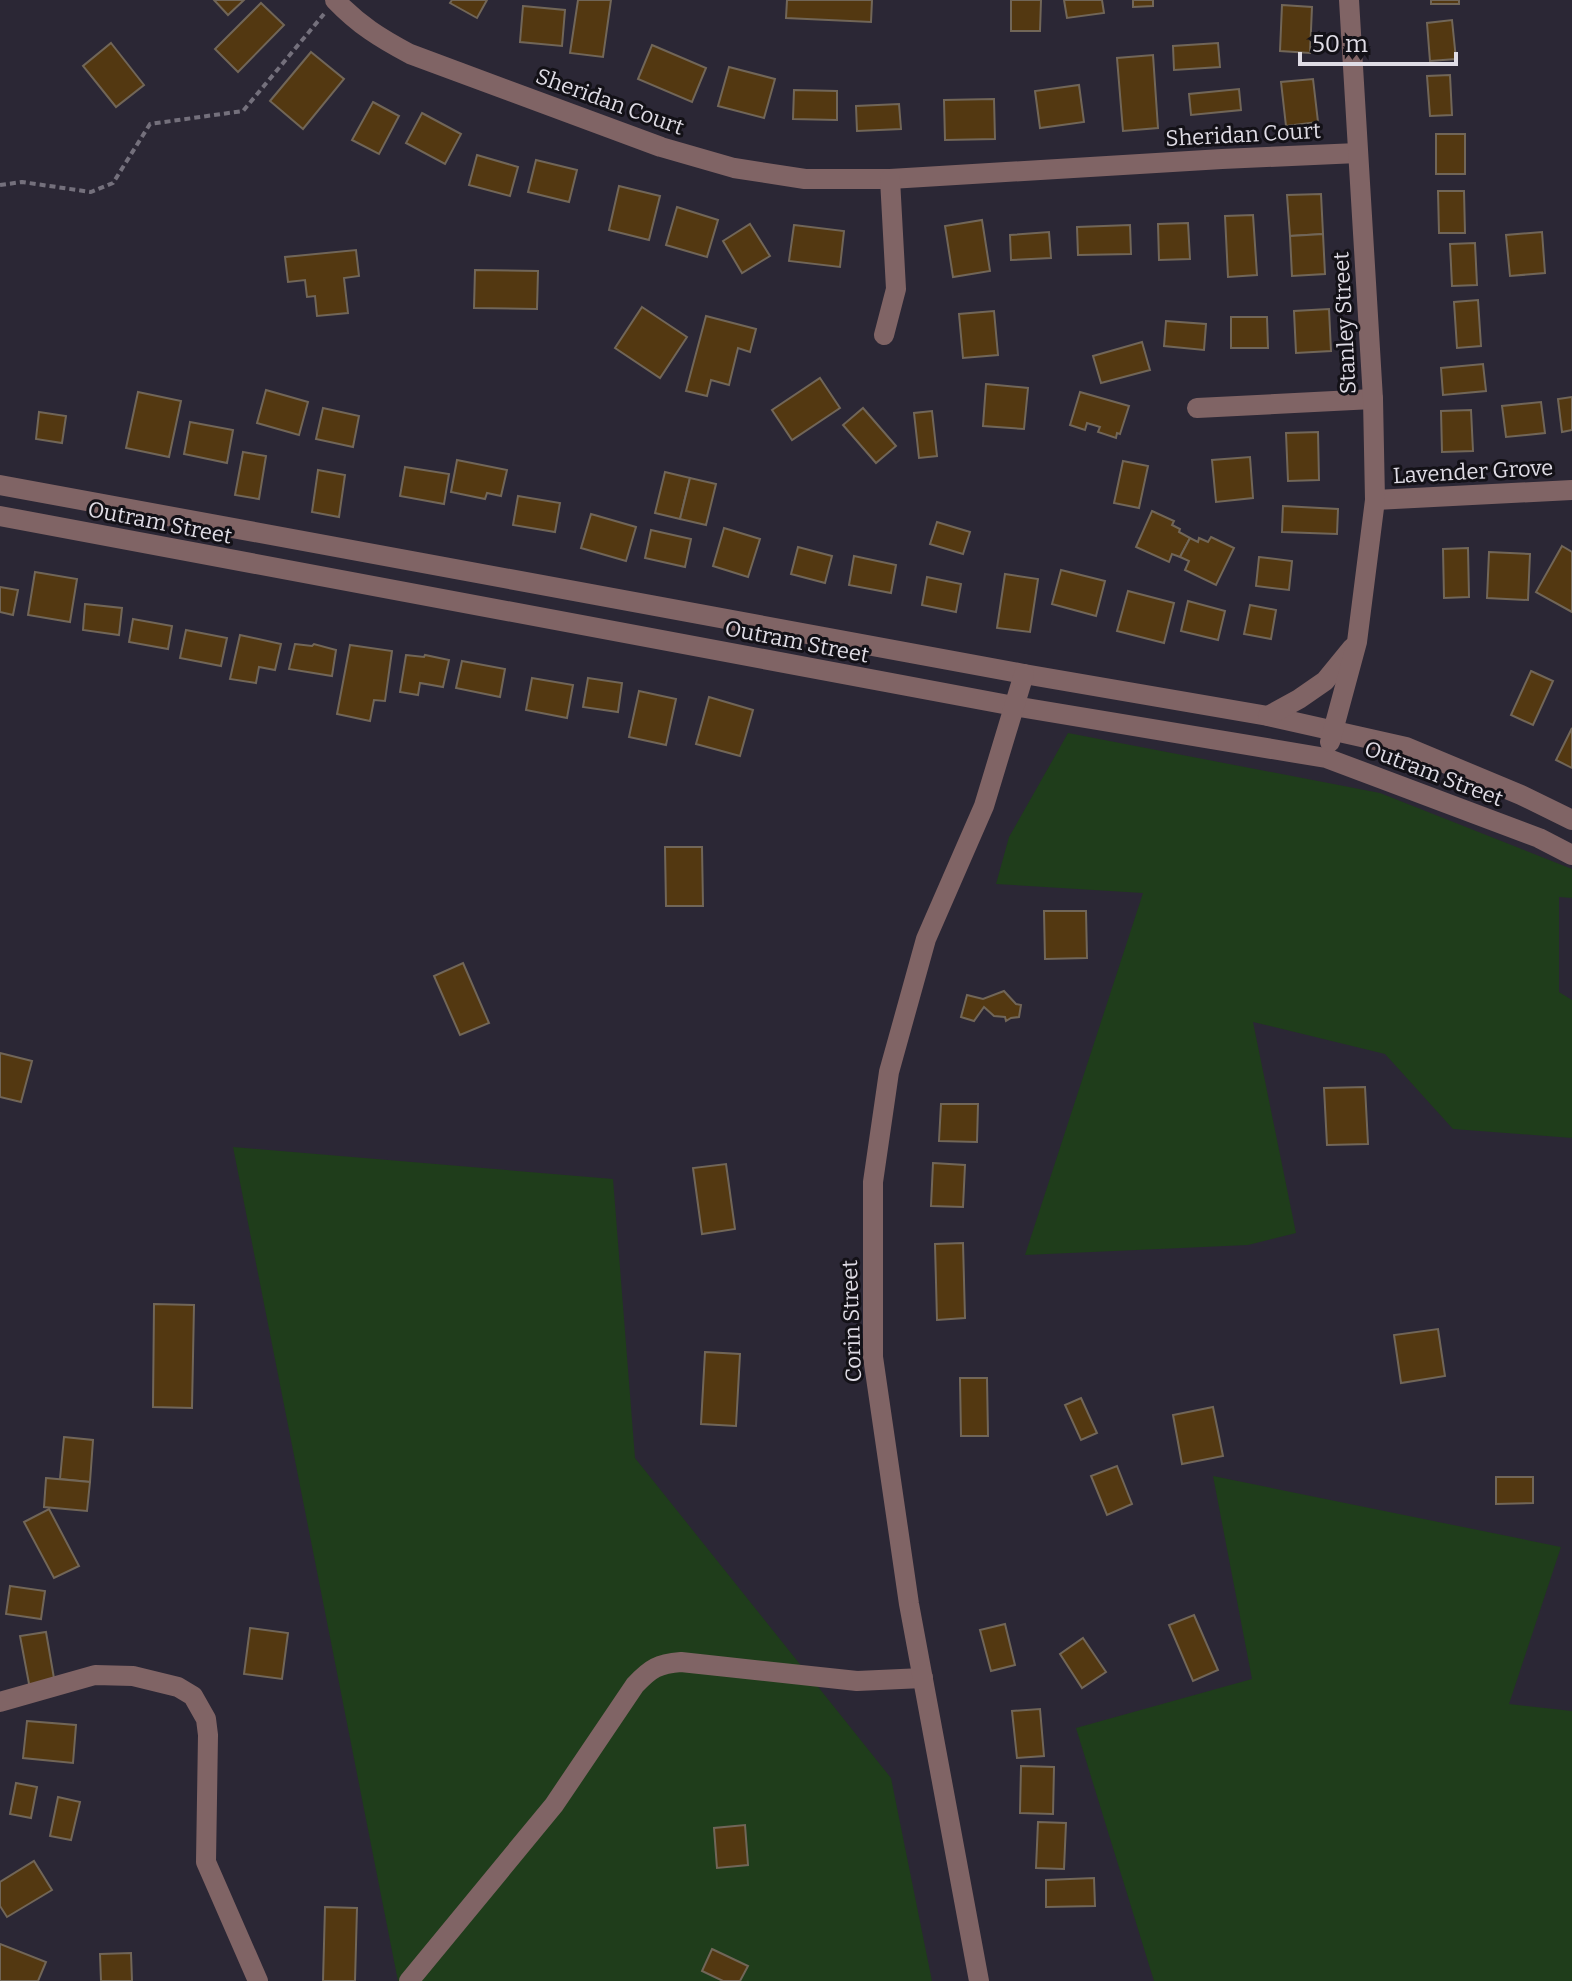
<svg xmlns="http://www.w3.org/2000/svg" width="1572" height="1981" viewBox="0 0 1572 1981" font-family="Bitter,serif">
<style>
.green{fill:#1f3d1b}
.building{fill:#533811;stroke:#716658;stroke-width:2}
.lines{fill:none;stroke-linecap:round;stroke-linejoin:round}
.path{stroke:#74707c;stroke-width:4;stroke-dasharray:6 4;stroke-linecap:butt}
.minor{stroke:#806465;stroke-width:20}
.labels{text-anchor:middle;stroke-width:6;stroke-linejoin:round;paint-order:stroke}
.street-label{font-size:22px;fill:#dfdce5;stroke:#131117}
</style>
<rect width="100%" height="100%" fill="#2b2735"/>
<g class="green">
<polygon points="1068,733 1380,793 1572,869 1572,898 1559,897 1559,992 1572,1000 1572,1138 1453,1129 1385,1054 1253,1022 1296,1233 1248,1245 1025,1255 1143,893 996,884 1009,837"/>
<polygon points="233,1147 613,1179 635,1458 891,1778 932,1981 398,1981"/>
<polygon points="1213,1476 1561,1547 1509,1704 1572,1711 1572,1981 1154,1981 1076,1728 1252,1679"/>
</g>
<g class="building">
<polygon points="214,0 244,0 228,15"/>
<polygon points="452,0 487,0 477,18 450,3"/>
<polygon points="578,0 611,0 603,57 570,53"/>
<polygon points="787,0 872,0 871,22 786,18"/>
<polygon points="1011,0 1041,0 1040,31 1011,31"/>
<polygon points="1064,0 1102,0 1104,13 1067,18"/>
<polygon points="1133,0 1153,0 1153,6 1133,7"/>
<rect x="1431" y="0" width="28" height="4"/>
<polygon points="261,3 284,25 238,72 215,49"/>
<polygon points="1282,5 1312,7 1310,53 1280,51"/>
<polygon points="523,6 565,10 562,46 520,42"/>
<polygon points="1452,20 1456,59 1430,61 1427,23"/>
<polygon points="111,43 144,85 116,107 83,66"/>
<polygon points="1218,43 1220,67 1174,70 1173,46"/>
<polygon points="652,45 706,68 692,102 638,79"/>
<polygon points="311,52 344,79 303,129 270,101"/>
<polygon points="1153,55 1158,128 1123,131 1117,58"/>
<polygon points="729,67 775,79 764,118 718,106"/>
<polygon points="1450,75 1452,115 1430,116 1427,76"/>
<polygon points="1313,79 1318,122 1286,126 1281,82"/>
<polygon points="1079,85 1084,122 1040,128 1035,91"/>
<polygon points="1239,89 1241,110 1191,115 1189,94"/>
<polygon points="794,90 837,91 837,120 793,119"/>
<polygon points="994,99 995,139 945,140 944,100"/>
<polygon points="373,102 399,116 379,154 352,140"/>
<polygon points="899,104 901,129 857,131 856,106"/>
<polygon points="422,113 461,134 445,164 406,143"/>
<rect x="1436" y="134" width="29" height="40"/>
<polygon points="477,155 518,167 510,196 469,185"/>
<polygon points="536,160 577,170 569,202 528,192"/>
<polygon points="619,186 660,196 649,240 609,230"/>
<polygon points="1438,191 1464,191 1465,233 1439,233"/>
<polygon points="1321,194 1323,234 1290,236 1287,195"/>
<polygon points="677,207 718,220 707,257 666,245"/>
<polygon points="1253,215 1257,275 1228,277 1225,216"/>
<polygon points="982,220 990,271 953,277 945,226"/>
<polygon points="1188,223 1190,259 1159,260 1158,224"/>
<polygon points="750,224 770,256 742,273 723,241"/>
<polygon points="794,225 844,231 840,267 789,261"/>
<polygon points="1130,225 1131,254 1078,255 1077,227"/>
<polygon points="1049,232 1051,258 1011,260 1010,235"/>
<polygon points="1542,232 1545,273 1510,276 1506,235"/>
<polygon points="1323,234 1325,274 1292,276 1290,236"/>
<polygon points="1475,243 1477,285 1452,286 1450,244"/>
<polygon points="356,250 359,276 344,278 348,313 317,316 315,296 307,297 305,280 288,282 285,257"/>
<polygon points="475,270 538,271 537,309 474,308"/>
<polygon points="1478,300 1481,346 1457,348 1454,302"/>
<polygon points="642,307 687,337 660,378 615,348"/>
<polygon points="1329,309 1331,351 1296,353 1294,311"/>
<polygon points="994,311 998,355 963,358 959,314"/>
<polygon points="706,316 756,329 750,352 738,348 729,385 711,380 707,396 686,391"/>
<polygon points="1231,317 1267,317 1268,348 1231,348"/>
<polygon points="1166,321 1206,324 1204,350 1164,346"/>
<polygon points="1142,342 1150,370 1101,383 1093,356"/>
<polygon points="1483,364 1486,391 1443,395 1441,368"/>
<polygon points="820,378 840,408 792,440 772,410"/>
<polygon points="986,384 1028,388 1024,429 983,426"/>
<polygon points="266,390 308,402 299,435 257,423"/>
<polygon points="138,392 181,401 169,457 126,448"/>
<polygon points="1080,392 1129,406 1120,434 1117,433 1116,438 1098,432 1100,427 1087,423 1085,430 1070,425"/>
<polygon points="1572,397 1572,430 1562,432 1558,399"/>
<polygon points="1541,402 1545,433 1506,437 1502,406"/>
<polygon points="323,408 359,416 353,447 316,439"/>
<polygon points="863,408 896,446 876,463 843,425"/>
<polygon points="1471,410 1473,451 1442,452 1441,411"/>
<polygon points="932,411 937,456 919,458 914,413"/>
<polygon points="39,412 66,416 62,443 36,439"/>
<polygon points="190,422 233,430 227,463 184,454"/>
<polygon points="1318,432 1319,480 1288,481 1286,433"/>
<polygon points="243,452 266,456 259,499 235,495"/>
<polygon points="1250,457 1253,498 1216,502 1212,460"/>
<polygon points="457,460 507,470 501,496 487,493 485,499 451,492"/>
<polygon points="1123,461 1148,466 1139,508 1114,503"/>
<polygon points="405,467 449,474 444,504 400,496"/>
<polygon points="318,470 345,475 339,517 312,512"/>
<polygon points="665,472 690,478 680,519 655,513"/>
<polygon points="690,478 716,484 706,525 680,519"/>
<polygon points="518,496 560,503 555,532 513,525"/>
<polygon points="1283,506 1338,509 1337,534 1282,532"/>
<polygon points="1152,511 1174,521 1172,525 1180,529 1179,532 1190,538 1180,557 1172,554 1169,562 1136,547"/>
<polygon points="591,514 636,527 626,561 581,548"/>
<polygon points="937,522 970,532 963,554 930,544"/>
<polygon points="724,528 760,539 748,577 713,566"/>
<polygon points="651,530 691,539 685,567 645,558"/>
<polygon points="1211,537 1234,548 1216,585 1185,570 1189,561 1180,557 1190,538 1198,542 1199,538 1208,542"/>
<polygon points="1562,546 1572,552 1572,612 1536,592"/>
<polygon points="798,547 832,556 825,583 791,574"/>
<polygon points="1468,548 1469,597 1444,598 1443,549"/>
<polygon points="1489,552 1530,554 1528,600 1487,598"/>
<polygon points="854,556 896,565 891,593 849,585"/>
<polygon points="1259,557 1292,561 1289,590 1256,586"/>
<polygon points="1061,570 1105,581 1096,616 1052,604"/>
<polygon points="35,572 77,579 70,622 28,615"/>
<polygon points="1005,574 1038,579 1030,632 997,628"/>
<polygon points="927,577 961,584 956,612 922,605"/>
<polygon points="0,587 18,590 13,615 0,612"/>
<polygon points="1128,591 1174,603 1164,643 1117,631"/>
<polygon points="1188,601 1225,611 1218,640 1181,631"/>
<polygon points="85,604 122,608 119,635 83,630"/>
<polygon points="1250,605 1276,610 1271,639 1244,634"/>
<polygon points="133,619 172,626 168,649 129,642"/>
<polygon points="186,630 227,638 221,666 180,658"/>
<polygon points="240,635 281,644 275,670 259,667 256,683 230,679"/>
<polygon points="295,644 312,646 314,644 336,650 332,676 289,669"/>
<polygon points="350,645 392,651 385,701 374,700 370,721 337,714"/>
<polygon points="406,655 424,657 425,655 449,660 443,687 420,683 418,695 400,692"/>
<polygon points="462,661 505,669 500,697 456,688"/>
<polygon points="1531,671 1553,681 1533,725 1511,715"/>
<polygon points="532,678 573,685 567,718 526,710"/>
<polygon points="588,678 622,683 618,712 583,707"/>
<polygon points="639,691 676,699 666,745 629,737"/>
<polygon points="709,697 753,710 740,756 696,744"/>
<polygon points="1572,728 1572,768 1556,760"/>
<polygon points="665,847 702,847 703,906 666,906"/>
<polygon points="1044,911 1086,911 1087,958 1045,959"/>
<polygon points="463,963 489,1023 460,1035 434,976"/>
<polygon points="1004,991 1016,1004 1021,1005 1019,1017 1011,1018 1006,1021 1005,1017 994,1016 984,1007 974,1021 961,1017 967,995 983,999"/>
<polygon points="0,1053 32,1061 21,1102 0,1097"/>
<polygon points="1365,1087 1368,1144 1327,1145 1324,1088"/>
<polygon points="941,1104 978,1104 977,1142 939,1141"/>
<polygon points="933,1163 965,1165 963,1207 931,1206"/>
<polygon points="726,1164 735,1229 702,1234 693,1168"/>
<polygon points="963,1243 965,1318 937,1320 935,1244"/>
<polygon points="154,1304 194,1305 192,1408 153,1407"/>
<polygon points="1438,1329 1445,1376 1401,1383 1394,1335"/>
<polygon points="705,1352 740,1354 736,1426 701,1424"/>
<polygon points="960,1378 987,1378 988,1436 961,1436"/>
<polygon points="1081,1398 1097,1433 1081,1440 1065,1405"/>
<polygon points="1213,1407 1223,1456 1182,1464 1173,1415"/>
<polygon points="64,1437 93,1440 90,1482 60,1479"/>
<polygon points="1117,1466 1132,1504 1107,1515 1091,1476"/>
<polygon points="1496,1477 1533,1477 1533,1503 1496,1504"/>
<polygon points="46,1478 90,1482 87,1511 44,1507"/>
<polygon points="49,1509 79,1566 54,1578 24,1522"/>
<polygon points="10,1586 45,1591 41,1619 6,1614"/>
<polygon points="1194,1615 1218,1670 1193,1681 1169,1625"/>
<polygon points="1005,1624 1015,1665 991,1671 980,1630"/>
<polygon points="250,1628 288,1633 282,1679 244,1674"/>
<polygon points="46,1632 55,1684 30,1689 20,1636"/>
<polygon points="1083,1638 1106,1672 1082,1688 1060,1654"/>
<polygon points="1040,1709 1044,1756 1017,1758 1012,1711"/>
<polygon points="27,1721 76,1725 73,1763 23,1758"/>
<polygon points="1021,1766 1054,1767 1053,1814 1020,1813"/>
<polygon points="16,1783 37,1787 31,1818 10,1814"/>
<polygon points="58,1797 80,1802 71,1840 50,1836"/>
<polygon points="1038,1822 1066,1823 1064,1869 1036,1868"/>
<polygon points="745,1825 748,1865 717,1868 714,1828"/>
<polygon points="34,1861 52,1890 7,1917 0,1906 0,1882"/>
<polygon points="1094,1878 1095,1906 1046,1907 1046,1880"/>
<polygon points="325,1907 357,1908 355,1981 323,1981"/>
<polygon points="0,1944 46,1962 38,1981 0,1981"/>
<polygon points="712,1949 748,1966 740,1981 723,1981 702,1971"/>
<polygon points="131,1953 132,1981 101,1981 100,1954"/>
</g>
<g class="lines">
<polyline class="path" points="0,185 22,182 91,192 113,183 150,124 243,111 324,14"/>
<g class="minor">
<path d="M335 0C359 25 380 38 410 54L661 147 734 168 805 179H890L1222 159 1358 153"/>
<polyline points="884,335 896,289 890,179"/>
<polyline points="1197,408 1373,399"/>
<polyline points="0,485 1024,674 1268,716 1406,747 1521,795 1572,820"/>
<polyline points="1375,500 1572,490"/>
<polyline points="0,516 1014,706 1326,758 1539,838 1572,855"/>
<polyline points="1268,716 1299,699 1325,681 1352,648"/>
<polyline points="1330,742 1357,642 1375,500 1373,399 1349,0"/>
<polyline points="0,1702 95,1675 133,1676 178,1687 193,1696 206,1719 208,1735 206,1862 258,1981"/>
<path d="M409 1981 554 1805 635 1685C651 1668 658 1664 681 1662L857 1681 923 1678"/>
<polyline points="979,1981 909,1604 873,1357 873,1182 889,1072 926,939 984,806 1024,674"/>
</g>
</g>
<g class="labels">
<g class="street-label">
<text transform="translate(610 101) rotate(20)" y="8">Sheridan Court</text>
<text transform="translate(1243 134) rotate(-3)" y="8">Sheridan Court</text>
<text transform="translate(1344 323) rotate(-93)" y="8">Stanley Street</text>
<text transform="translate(1473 471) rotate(-3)" y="8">Lavender Grove</text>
<text transform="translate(160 522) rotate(11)" y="8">Outram Street</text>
<text transform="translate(797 641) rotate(11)" y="8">Outram Street</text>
<text transform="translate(1434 773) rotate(21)" y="8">Outram Street</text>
<text transform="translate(851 1321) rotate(-92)" y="8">Corin Street</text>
</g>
</g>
<path d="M1300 52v12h156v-12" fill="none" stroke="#dfdce5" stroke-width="4"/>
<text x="1312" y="52" font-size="24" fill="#dfdce5" stroke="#131117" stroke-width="6" paint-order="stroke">50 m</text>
</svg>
